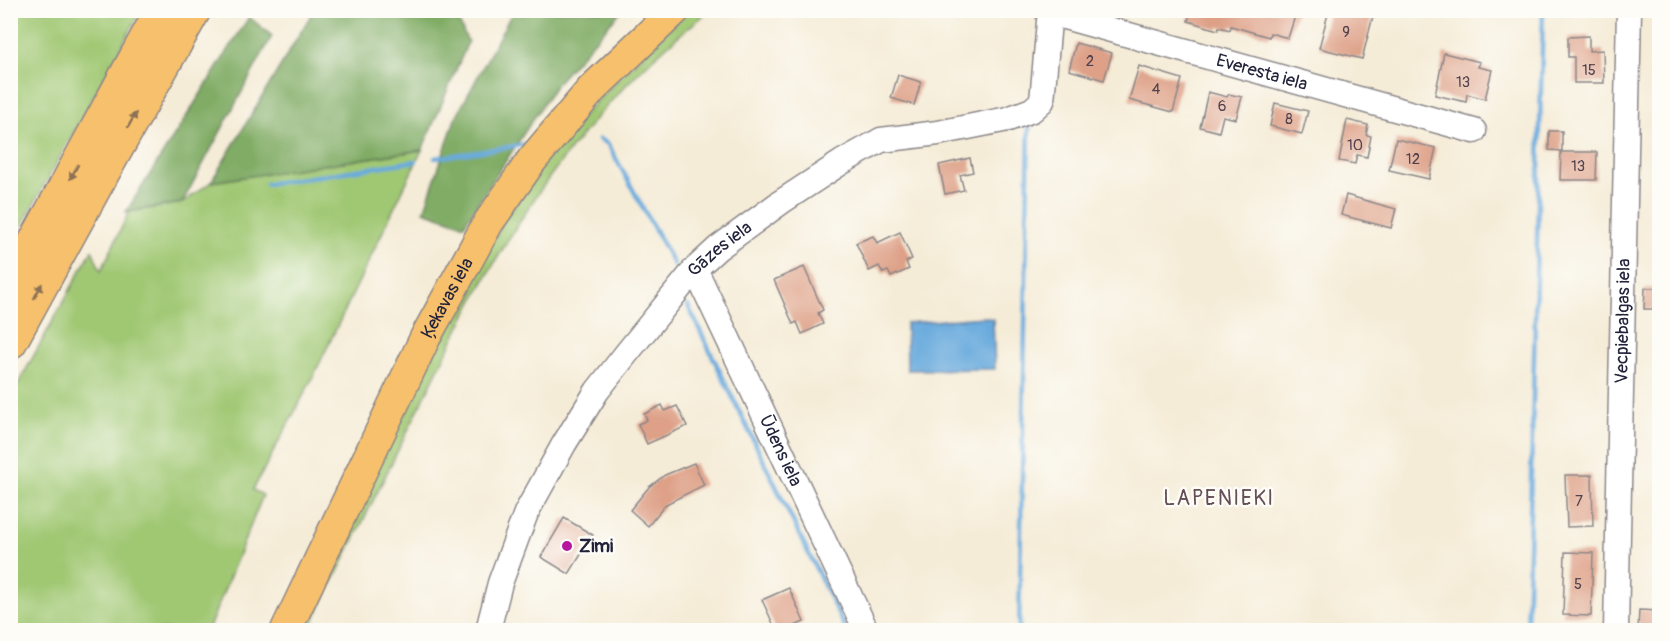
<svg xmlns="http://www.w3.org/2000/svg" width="1670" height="641" viewBox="0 0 1670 641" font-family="Pangolin,sans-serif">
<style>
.green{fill:#a0c873;stroke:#617557;stroke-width:1.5}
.forest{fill:#80ac65;stroke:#516750;stroke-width:1.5}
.water{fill:#69aadd;stroke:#46668c;stroke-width:1.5}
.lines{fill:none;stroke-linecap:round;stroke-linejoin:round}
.stream{stroke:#69aadd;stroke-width:4.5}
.building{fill:#dea087}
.minor-casing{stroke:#8c8789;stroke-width:27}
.major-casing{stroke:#8c8789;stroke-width:33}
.highway-casing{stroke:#8c8789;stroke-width:36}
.minor{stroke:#fff;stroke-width:24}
.major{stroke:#f7c06c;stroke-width:30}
.highway{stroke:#f7c06c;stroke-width:33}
.oneway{fill:#8c7154}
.poi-dot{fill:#b5179e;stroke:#fdfcf7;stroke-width:2}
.labels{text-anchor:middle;stroke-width:5;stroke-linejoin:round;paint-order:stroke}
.number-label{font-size:15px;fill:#51424e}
.street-label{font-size:18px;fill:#22223b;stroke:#fdfcf7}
.poi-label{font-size:18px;font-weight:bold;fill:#22223b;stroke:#fdfcf7;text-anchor:start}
.quarter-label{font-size:21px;letter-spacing:1.5px;fill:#644e56;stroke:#fdfcf7}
</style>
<rect width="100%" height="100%" fill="#fdfcf7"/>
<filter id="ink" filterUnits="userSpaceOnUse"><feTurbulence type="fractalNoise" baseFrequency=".0167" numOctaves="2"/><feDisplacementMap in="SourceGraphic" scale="12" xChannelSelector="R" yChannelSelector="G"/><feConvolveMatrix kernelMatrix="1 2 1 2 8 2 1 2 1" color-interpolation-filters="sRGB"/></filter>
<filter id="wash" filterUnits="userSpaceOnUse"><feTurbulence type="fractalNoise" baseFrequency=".008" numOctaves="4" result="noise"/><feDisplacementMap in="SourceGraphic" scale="24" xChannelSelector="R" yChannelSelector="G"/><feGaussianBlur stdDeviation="1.35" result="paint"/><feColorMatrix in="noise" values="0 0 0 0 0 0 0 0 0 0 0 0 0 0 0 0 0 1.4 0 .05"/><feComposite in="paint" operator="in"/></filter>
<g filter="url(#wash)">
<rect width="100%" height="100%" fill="#f5ecd7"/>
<g class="green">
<polygon points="11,10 141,11 11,245 10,11"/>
<path d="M686 11H710C630 70 558 156 507 242 473 297 445 356 416 414 380 486 344 558 309 630H297L430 360 506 217 564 134Z"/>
<polygon points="422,150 311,381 253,490 263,495 208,630 11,630 11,397 92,250 101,271 129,212 182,203 211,182"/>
</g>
<g class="forest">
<polygon points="314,10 454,11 468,42 422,150 211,182"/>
<polygon points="513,11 621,11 556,84 464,225 424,211 455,119"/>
<polygon points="249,17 272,36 182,203 126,212"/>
</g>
<polygon class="water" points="984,317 993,319 995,369 907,370 906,323"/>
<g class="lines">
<g class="stream">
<polyline points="599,139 608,144 674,265"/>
<polyline points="435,158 528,144"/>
<polyline points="266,184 416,161"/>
<polyline points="688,306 846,630"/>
<polyline points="1019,630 1029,125"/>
<polyline points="1527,630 1543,10"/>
</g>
</g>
<g id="blocks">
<g class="building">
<polygon points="1191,10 1297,10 1288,38 1270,33 1269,37 1231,26 1230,30 1219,27 1218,30 1188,21"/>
<polygon points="1329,10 1352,10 1373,16 1362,59 1319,48"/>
<polygon points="1589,36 1589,51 1603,50 1604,83 1574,83 1574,57 1568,57 1568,37"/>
<polygon points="1076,43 1112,53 1104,80 1069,70"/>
<polygon points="1444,53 1480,62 1478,67 1492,70 1485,99 1467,94 1466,102 1435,95"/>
<polygon points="1139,66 1182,79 1173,112 1129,100"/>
<polygon points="898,75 921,82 914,105 891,98"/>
<polygon points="1208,92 1227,97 1229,94 1242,97 1236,119 1223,116 1219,132 1200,127"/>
<polygon points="1275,103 1308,111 1302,134 1270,126"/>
<polygon points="1347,120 1368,125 1366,135 1371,136 1367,157 1357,155 1355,164 1339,161"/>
<polygon points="1549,131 1562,131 1562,151 1549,150"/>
<polygon points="1396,139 1436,148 1429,179 1389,170"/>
<polygon points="1561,152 1597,152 1596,180 1560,180"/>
<polygon points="970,158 973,172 960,175 964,190 945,194 939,165"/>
<polygon points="1346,195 1396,209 1391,228 1341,215"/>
<polygon points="900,232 912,259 906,262 909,269 891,277 888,271 883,273 879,266 869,271 856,243 873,236 877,243"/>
<polygon points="804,267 823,310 818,313 823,324 802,334 797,322 793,324 774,280"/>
<polygon points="1645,288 1659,288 1658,309 1644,309"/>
<polygon points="662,405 665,411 677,406 687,426 647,444 638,424 647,420 644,414"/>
<polygon points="694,463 704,485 666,504 648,526 630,510 649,487 665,475"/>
<polygon points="1565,475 1592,475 1593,526 1567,527"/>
<polygon points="564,518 593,535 569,574 541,557"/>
<polygon points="1565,552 1593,553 1591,616 1563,615"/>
<polygon points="789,588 804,622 786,630 776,630 762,600"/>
<polygon points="1639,610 1659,611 1659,630 1638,630"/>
</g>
</g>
</g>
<g filter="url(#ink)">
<use href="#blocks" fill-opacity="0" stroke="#8c8789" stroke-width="1.5"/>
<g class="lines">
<g class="minor-casing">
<g id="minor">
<path id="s1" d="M1050 13 1474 131"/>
<path id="s2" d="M695 269 866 630"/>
<path id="s3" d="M488 630 500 583 526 513 564 444 597 391 626 354 695 269 718 248 781 202 842 162 881 140 938 133 1008 119 1032 110 1042 101 1050 10"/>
<path id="s4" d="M1616 630 1629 10"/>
</g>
</g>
<g class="major-casing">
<g id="major">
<path id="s5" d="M286 630 425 338 488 223 532 160 592 89 675 10"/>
</g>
</g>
<g class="highway-casing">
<g id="highway">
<polyline points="10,288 162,10"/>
<polyline points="10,342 98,181 194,10"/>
</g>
</g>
<use href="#minor" class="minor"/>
<use href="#major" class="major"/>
<use href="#highway" class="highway"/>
</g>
<defs><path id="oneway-solid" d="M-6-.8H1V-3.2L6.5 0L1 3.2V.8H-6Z" transform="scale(1.5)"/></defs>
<g class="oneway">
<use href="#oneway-solid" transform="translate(132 120) rotate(-61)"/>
<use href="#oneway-solid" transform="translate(74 172) rotate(119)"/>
<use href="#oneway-solid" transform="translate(38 291) rotate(-62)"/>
</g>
</g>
<circle class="poi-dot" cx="567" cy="546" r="6"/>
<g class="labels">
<g class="number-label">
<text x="1346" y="37">9</text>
<text x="1090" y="66">2</text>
<text x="1589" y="75">15</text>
<text x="1463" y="87">13</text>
<text x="1156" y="94">4</text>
<text x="1222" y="111">6</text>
<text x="1289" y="124">8</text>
<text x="1355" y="150">10</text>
<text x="1413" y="164">12</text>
<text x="1578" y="171">13</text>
<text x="1579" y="506">7</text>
<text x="1578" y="589">5</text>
</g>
<g class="street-label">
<text dy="6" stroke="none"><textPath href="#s1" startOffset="220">Everesta iela</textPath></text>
<text dy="6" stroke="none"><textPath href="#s3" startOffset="453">Gāzes iela</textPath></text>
<text dy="6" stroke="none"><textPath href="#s5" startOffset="369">Ķekavas iela</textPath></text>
<text dy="6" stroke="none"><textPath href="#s4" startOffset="309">Vecpiebalgas iela</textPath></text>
<text dy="6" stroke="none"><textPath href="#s2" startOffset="201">Ūdens iela</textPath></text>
</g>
<g class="poi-label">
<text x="579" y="552">Zimi</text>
</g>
<g class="quarter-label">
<text x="1219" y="505">LAPENIEKI</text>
</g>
</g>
<rect width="1670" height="641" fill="none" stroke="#fdfcf7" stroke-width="36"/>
</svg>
